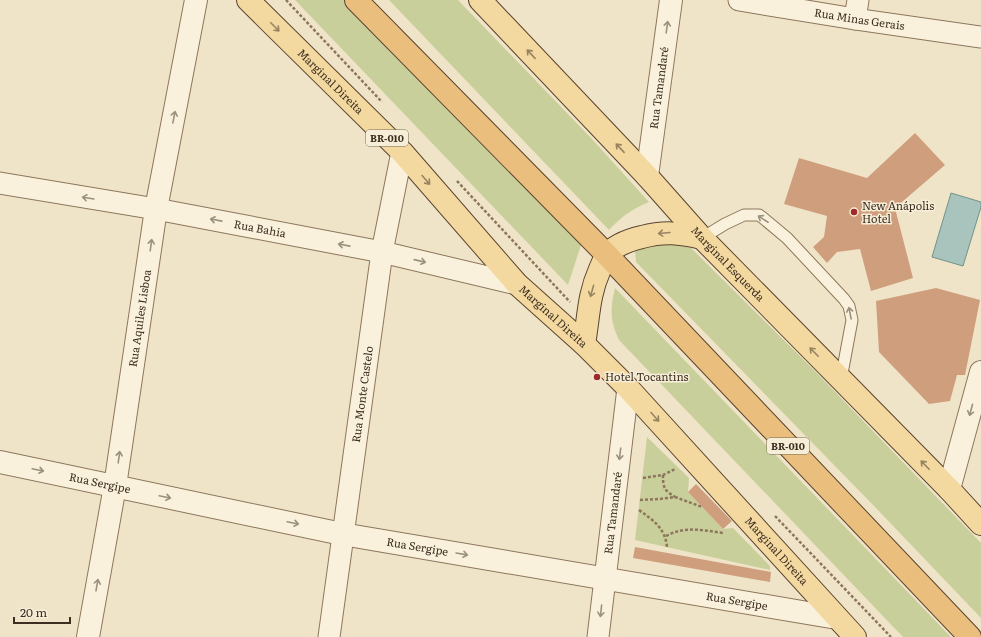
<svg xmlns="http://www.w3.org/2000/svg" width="981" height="637" viewBox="0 0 981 637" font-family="Literata,serif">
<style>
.green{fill:#c9cf9b}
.water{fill:#a9c4bc;stroke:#6f938a}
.building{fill:#cf9f7d}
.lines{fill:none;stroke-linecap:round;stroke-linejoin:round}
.service-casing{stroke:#8d765c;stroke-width:13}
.minor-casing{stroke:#8d765c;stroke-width:23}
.tertiary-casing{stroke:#8d765c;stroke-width:24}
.primary-casing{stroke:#5b4430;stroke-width:24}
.trunk-casing{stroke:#5b4430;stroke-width:24}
.path{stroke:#8d765c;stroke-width:2.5;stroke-dasharray:3 2;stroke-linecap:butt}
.service{stroke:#faf1dc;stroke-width:11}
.minor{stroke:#faf1dc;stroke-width:21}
.tertiary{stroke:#faf1dc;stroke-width:22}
.primary{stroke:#f3d9a0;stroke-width:22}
.trunk{stroke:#eabe7c;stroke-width:22}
.oneway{stroke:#988460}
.oneway2{stroke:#9c907e}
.poi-dot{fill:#9e2a2b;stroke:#f7eed8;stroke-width:1.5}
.labels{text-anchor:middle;stroke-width:3;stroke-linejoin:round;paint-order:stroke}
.shield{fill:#f7eed8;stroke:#756857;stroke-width:1}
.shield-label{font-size:10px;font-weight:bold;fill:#3d2e20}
.street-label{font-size:11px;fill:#3d2e20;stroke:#f7eed8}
.poi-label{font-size:11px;fill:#3d2e20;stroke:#f7eed8;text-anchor:start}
</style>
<rect width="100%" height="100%" fill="#f0e4c8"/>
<g class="green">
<polygon points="295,0 344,0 581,245 568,285"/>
<path d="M389 0H458L592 139 649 202C632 209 621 217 609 230Z"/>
<polygon points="654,244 672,244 691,248 815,371 981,543 981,618 875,507 636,262 635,251"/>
<path d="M615 288 951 637H903L619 340C610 322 610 308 615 288Z"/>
<polygon points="647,437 689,478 688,492 723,529 733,528 770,566 770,570 635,540"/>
</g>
<polygon class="water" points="951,193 981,202 981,207 963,266 932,257"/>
<g class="building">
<polygon points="915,133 945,165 895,208 913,278 871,291 860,249 837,252 827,263 813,247 824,237 827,216 784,204 799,158 867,178"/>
<polygon points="936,288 980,300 965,375 957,375 950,401 929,404 879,352 876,301"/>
<polygon points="696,484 732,521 723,529 688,492"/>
<polygon points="635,547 771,572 770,582 633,558"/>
</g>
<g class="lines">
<g class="service-casing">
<polyline id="service" points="702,238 725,224 744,215 759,215 763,218 787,238 844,299 849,306 852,320 841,379"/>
</g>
<g class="minor-casing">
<g id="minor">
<path id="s1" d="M739 0 855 19 981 37"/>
<polyline points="855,19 858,0"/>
<path id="s2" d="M0 183 156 209 382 252 517 284"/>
<path id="s3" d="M329 637 382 252 402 152"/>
<path id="s4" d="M598 637 628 388"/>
</g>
</g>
<g class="tertiary-casing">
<g id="tertiary">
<path id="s5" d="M647 176 671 0"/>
<path id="s6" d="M0 462 342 534 837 618"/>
<polyline points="949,489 981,372"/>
<path id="s7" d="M88 637 115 486 156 209 196 0"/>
</g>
</g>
<g class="primary-casing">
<g id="primary">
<path id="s8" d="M248 0 402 152 517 284 584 344 628 388 855 637"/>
<path id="s9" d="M480 0 647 176 702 238 949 489 981 524"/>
<path d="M584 344C589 316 588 296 600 269 602 265 604 259 607 255 615 245 629 240 642 237 665 231 679 233 702 238"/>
</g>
</g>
<g class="trunk-casing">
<polyline id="trunk" points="356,0 607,255 970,637"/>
</g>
<g class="path">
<polyline points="286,0 382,102"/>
<polyline points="457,181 570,302"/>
<path d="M663 475C663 488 664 490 675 497"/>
<polyline points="643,478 663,475 675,469"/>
<polyline points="640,500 660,499 675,497 702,507"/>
<path d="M639 510C654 521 665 528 667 547"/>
<polyline points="775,516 891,637"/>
<path d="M666 536C684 526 703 530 723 533"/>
</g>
<use href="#service" class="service"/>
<use href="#minor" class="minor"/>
<use href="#tertiary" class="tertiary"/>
<use href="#primary" class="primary"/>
<use href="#trunk" class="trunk"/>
</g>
<defs><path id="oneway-shaft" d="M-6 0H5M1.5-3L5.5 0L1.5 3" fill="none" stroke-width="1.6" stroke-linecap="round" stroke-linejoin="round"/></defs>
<g class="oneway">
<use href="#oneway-shaft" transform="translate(275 27) rotate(45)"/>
<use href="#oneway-shaft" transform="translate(531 54) rotate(-133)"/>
<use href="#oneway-shaft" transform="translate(620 148) rotate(-133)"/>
<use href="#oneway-shaft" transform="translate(426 180) rotate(49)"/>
<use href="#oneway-shaft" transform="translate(664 233) rotate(175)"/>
<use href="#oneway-shaft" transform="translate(592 291) rotate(106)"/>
<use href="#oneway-shaft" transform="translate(814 352) rotate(-135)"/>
<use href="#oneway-shaft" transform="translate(655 417) rotate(48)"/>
<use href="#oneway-shaft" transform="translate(925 465) rotate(-134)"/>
</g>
<g class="oneway2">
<use href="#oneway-shaft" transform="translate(667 27) rotate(-82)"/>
<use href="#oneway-shaft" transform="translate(174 117) rotate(-79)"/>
<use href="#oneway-shaft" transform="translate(88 198) rotate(-171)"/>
<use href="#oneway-shaft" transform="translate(763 219) rotate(-147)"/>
<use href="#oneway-shaft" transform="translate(216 220) rotate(-169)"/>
<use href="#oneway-shaft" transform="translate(151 245) rotate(-82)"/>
<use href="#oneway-shaft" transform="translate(344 245) rotate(-169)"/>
<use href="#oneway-shaft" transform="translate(420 261) rotate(13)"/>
<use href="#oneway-shaft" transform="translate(850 313) rotate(-101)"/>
<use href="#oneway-shaft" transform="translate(971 410) rotate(105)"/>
<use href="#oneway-shaft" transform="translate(620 454) rotate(97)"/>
<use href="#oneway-shaft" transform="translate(119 457) rotate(-82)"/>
<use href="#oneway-shaft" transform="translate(38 470) rotate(12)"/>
<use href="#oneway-shaft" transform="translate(165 497) rotate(12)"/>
<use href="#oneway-shaft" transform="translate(293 523) rotate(12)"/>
<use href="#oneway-shaft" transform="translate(462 554) rotate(10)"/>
<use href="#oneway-shaft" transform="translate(97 585) rotate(-80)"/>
<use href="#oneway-shaft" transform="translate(601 611) rotate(96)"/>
</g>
<g class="poi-dot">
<circle cx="854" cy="212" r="4"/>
<circle cx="597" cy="377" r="4"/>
</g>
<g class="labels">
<g class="shield">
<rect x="366" y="130" width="42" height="16" rx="3"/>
<rect x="767" y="438" width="42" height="16" rx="3"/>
</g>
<g class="shield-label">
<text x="387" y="142">BR-010</text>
<text x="788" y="450">BR-010</text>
</g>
<g class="street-label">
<text dy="4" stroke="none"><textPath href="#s1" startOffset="122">Rua Minas Gerais</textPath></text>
<text dy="4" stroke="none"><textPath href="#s8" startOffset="116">Marginal Direita</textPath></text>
<text dy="4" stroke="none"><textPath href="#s5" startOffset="89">Rua Tamandaré</textPath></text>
<text dy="4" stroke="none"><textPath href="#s2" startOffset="264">Rua Bahia</textPath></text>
<text dy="4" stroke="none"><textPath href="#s9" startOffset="362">Marginal Esquerda</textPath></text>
<text dy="4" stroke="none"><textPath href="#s8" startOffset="440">Marginal Direita</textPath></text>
<text dy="4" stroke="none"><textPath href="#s7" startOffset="323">Rua Aquiles Lisboa</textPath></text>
<text dy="4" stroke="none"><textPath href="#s3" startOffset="245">Rua Monte Castelo</textPath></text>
<text dy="4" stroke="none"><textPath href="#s6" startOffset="102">Rua Sergipe</textPath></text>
<text dy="4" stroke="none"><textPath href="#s4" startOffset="125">Rua Tamandaré</textPath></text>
<text dy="4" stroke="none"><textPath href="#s6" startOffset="426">Rua Sergipe</textPath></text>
<text dy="4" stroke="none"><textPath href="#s8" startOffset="764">Marginal Direita</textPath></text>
<text dy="4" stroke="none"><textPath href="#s6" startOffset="750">Rua Sergipe</textPath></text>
</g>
<g class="poi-label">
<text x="862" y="210">New Anápolis<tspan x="862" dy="13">Hotel</tspan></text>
<text x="605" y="381">Hotel Tocantins</text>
</g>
</g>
<path d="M14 617v6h56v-6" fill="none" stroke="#3d2e20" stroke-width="2"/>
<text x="20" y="617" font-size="12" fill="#3d2e20" stroke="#f7eed8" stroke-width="3" paint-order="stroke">20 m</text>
</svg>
